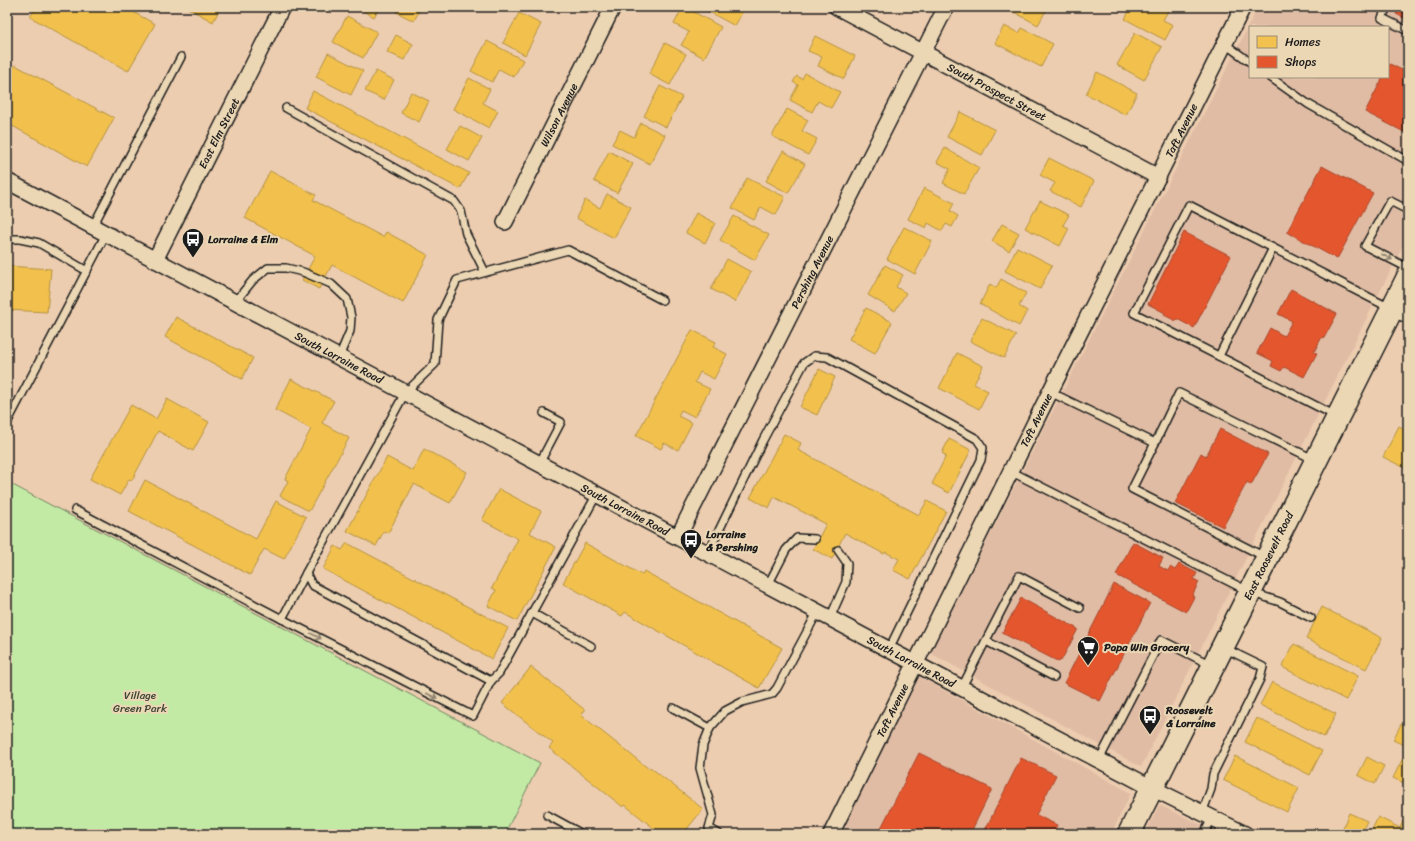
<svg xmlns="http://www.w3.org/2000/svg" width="1415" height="841" viewBox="0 0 1415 841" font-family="Sriracha,sans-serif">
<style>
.built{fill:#e0bca4;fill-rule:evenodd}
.green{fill:#c3eaa5;stroke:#708360}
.homes{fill:#f2c14e;stroke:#b2903f}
.shops{fill:#e4572e;stroke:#a84529}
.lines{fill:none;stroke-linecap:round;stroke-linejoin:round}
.lane-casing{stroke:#1c1c1c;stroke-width:10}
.street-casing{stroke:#1c1c1c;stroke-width:18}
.primary-casing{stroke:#1c1c1c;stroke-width:25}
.lane{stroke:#ecd7b5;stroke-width:7}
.street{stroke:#ecd7b5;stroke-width:15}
.primary{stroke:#ecd7b5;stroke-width:22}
.oneway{stroke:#8e8370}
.labels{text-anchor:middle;stroke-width:4;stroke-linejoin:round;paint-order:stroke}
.street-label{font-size:11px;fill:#1c1c1c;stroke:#ecd7b5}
.poi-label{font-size:11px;font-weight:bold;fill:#1c1c1c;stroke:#ecd7b5;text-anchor:start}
.park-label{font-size:11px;fill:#3d4537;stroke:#ecd7b5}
</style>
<rect width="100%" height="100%" fill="#edcdb0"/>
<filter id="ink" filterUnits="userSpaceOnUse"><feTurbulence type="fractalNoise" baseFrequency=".025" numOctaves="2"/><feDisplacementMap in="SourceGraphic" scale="8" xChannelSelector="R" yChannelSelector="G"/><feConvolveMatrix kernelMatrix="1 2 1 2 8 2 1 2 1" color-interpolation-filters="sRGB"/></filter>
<g filter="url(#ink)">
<g class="built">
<path d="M1258 7H1408V236L1141 767 930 653ZM1250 27H1388V77H1250Z"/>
<polygon points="918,676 1131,793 1111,834 841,834"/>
<polygon points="1159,805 1221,834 1145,834"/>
</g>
<polygon class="green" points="7,482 540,763 507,829 516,834 7,834"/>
<g class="homes">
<polygon points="36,7 124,7 155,24 128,71 30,17"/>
<polygon points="186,7 221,7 213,22"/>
<polygon points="356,7 380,7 374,17"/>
<polygon points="399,7 421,7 414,21 396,12"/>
<polygon points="683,7 685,7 721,27 704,58 681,45 689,32 674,24"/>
<polygon points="702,7 745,7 735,26 702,8"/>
<polygon points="1014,7 1048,7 1038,25 1012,11"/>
<polygon points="1131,7 1170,7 1163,20 1173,25 1165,40 1125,19"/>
<polygon points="519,13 541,24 525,55 503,43"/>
<polygon points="347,16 377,32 363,58 333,42"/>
<polygon points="1004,26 1019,33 1022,28 1053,44 1041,67 995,43"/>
<polygon points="1135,33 1162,47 1144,80 1117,65"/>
<polygon points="396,35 413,44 404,60 387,52"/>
<polygon points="815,36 855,56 844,79 818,66 822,57 808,51"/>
<polygon points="487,41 523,60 514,77 499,69 492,82 471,71"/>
<polygon points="665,43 686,54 670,85 649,74"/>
<polygon points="328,53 363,71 351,95 316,77"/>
<polygon points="15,65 114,118 87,167 7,123 7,80"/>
<polygon points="376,71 394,80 384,100 365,91"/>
<polygon points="1097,72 1137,93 1126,115 1086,94"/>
<polygon points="805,73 840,92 831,108 818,101 812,112 790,100 798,85 793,82 797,76 802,79"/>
<polygon points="469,78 490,89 483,103 498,111 489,128 453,109"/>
<polygon points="660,86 682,97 666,127 644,116"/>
<polygon points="313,91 469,173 460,189 305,108"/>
<polygon points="411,92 429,101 419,122 401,113"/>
<polygon points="787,109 808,120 802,131 817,139 808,155 772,136"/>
<polygon points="960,112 995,130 982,155 947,137"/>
<polygon points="641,123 665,135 650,164 612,144 620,130 634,137"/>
<polygon points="460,126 482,138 469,161 447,149"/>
<polygon points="945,148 979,168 964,194 943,183 950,169 937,162"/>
<polygon points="609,151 633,164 617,193 594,181"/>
<polygon points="783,151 805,164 788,193 766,181"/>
<polygon points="1049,158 1094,181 1081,207 1050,191 1055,183 1040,175"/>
<polygon points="270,171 316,195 313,200 383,237 386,232 428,255 403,303 332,265 319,289 302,280 315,256 245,218"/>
<polygon points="747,178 785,197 776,215 761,207 754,220 732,208"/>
<polygon points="924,188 954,203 950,211 958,216 952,227 946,224 942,231 928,223 926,228 908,219"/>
<polygon points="607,194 631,207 614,238 576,218 585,200 600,208"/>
<polygon points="1040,201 1069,215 1063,225 1069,228 1060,246 1025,228"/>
<polygon points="696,213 715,223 705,243 686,233"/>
<polygon points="734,216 769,235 755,260 720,240"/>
<polygon points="1002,224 1019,233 1009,251 992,241"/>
<polygon points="904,227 932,241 915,274 887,259"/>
<polygon points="1017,247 1052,265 1040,289 1005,271"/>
<polygon points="727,259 751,272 735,302 711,289"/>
<polygon points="885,265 903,275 896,287 906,293 895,311 868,295"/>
<polygon points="7,266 51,269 47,312 7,310"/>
<polygon points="1001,279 1026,293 1019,306 1027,311 1019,326 980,304 990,284 996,288"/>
<polygon points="866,308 892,322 875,353 849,339"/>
<polygon points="176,317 253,358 242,379 165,337"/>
<polygon points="982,318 1016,335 1004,358 970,341"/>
<polygon points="692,330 716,342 713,347 727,354 714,379 700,372 695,382 710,389 695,417 681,410 678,416 692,423 678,450 664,443 661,449 636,436"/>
<polygon points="957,353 983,366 974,384 988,391 979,409 939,388"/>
<polygon points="819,369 835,377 817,415 800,407"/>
<polygon points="291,379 334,401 322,423 349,438 309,511 280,496 288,481 285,479 311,429 275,410"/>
<polygon points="167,399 209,422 193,451 158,431 132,480 129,479 120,495 90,479 131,405 156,419"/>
<polygon points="1399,426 1408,431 1408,462 1405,468 1383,457"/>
<polygon points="784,434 801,443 798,450 919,515 927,501 946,511 910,579 893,570 899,559 885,552 884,554 845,533 832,559 813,549 826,524 774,497 769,508 750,498"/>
<polygon points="949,439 971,450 949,493 932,484 946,456 942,453"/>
<polygon points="424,449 467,472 450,503 414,484 388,533 384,531 376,546 347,531 387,457 413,471"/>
<polygon points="145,480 256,539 276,501 306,517 284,559 264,549 250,575 129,511"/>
<polygon points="499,489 541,511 530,533 556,547 517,621 488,606 496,590 492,588 518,539 482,520"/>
<polygon points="347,543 508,628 492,659 323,569 335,546 342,550"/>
<polygon points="585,543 642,575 644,571 782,648 759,688 625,612 622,616 563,583"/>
<polygon points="1322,607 1382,638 1366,669 1306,639"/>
<polygon points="1294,644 1358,676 1346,700 1282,667"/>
<polygon points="531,667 585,710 581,715 649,769 650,767 703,809 683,834 661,834 625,805 623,807 549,748 553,743 502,703"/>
<polygon points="1272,682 1336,714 1324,737 1260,705"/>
<polygon points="1257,718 1322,751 1310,775 1245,742"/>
<polygon points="1401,724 1408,728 1408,747 1393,740"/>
<polygon points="1235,756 1299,788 1287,812 1223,780"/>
<polygon points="1367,757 1384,766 1375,784 1358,775"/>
<polygon points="1403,758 1408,761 1408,785 1393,778"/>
<polygon points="1349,813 1367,821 1361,834 1350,834 1342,830"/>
<polygon points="1378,817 1400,828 1403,821 1408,823 1408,834 1370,834"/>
</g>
<g class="shops">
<polygon points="1399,7 1408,7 1408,20 1396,14"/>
<polygon points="1390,64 1408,73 1408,134 1365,112 1383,77 1388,77 1388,68"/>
<polygon points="1322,166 1373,193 1337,259 1287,232"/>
<polygon points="1184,232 1231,256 1194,328 1177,319 1176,321 1164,315 1165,313 1148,304"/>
<polygon points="1291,289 1337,314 1324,338 1322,337 1314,352 1317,353 1304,377 1284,367 1281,371 1271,366 1273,361 1257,353 1270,328 1284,336 1292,321 1278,314"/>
<polygon points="1220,429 1268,454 1251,485 1247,482 1223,527 1175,503 1201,453 1206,456"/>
<polygon points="1133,542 1163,558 1159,566 1168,571 1170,567 1175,570 1179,564 1197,573 1194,579 1199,582 1192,596 1194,597 1186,612 1116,575"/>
<polygon points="1114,584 1150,603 1100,701 1064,683"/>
<polygon points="1021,598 1078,629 1061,661 1060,660 1059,662 1002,633"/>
<polygon points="919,753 992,789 970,834 878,834"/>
<polygon points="1021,758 1056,775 1036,815 1057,825 1053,834 983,834"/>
</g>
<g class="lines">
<g class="lane-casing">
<g id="lane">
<polyline points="1387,7 1382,18 1408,31"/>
<polyline points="1225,44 1250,62"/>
<polyline points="1270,77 1308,104 1408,161"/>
<polyline points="286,108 454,201 461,211 466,234 485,272"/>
<polyline points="1408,210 1390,201 1365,246 1408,268"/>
<polyline points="93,226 181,57"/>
<polyline points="7,239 20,239 39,243 87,271"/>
<polyline points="235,302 253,280 268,268 286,268 303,272 331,284 347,299 351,317 350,331 339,357"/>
<polyline points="1219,356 1273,248"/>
<polyline points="1050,392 1155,443 1179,393 1313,459"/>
<polyline points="1336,416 1134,313 1189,205 1390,308"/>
<polyline points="7,423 106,234"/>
<polyline points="1155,443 1132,489 1265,557"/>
<polyline points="539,464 561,422 544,413"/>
<polyline points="1012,472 1250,592 1280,602 1311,618"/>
<polyline points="597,494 499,673 491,681 312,585 306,573 405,393 435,364 438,320 457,280 568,250 662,300"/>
<polyline points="75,510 282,619 306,573"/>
<polyline points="708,553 763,440 804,363 814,356 827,357 977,439 983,448 981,460 889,649"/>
<polyline points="768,585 786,550 797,538 815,539"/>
<polyline points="532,613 591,646"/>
<polyline points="830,618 846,582 847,563 838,550"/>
<polyline points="282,619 473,716 491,681"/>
<polyline points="986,641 1054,677"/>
<polyline points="962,687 1019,576 1080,608"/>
<polyline points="673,708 710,728"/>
<polyline points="1099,760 1161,640 1211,665"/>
<polyline points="1202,813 1211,789 1213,774 1260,679 1263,667 1224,648"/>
<polyline points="547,815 582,834"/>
<polyline points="719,834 709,828 713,815 700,768 703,745 710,728 725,711 742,702 772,694 777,688 818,611"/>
<polyline points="1204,834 1212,818"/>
</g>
</g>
<g class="street-casing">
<g id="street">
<path id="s1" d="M837 7 1158 177"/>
<path id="s2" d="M7 181 916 664 1152 788 1245 834"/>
<path id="s3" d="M505 222 613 7"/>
<path id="s4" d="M155 260 282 7"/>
<polyline points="1392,309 1408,315"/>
<path id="s5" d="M678 537 946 7"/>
<path id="s6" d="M831 834 1050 392 1243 7"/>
</g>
</g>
<g class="primary-casing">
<g id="primary">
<path id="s7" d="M1129 834 1408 277"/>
</g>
</g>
<use href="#lane" class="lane"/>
<use href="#street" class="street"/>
<use href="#primary" class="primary"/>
</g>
<defs><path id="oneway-shaft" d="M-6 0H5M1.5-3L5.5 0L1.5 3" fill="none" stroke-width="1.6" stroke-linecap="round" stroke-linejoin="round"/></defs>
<g class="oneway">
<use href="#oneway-shaft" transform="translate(1387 257) rotate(27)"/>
<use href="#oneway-shaft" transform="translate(316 636) rotate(27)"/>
<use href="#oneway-shaft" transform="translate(432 696) rotate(27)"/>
</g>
</g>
<defs>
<g id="bus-pin" transform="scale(1.15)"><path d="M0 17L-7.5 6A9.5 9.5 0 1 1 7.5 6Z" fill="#1c1c1c" stroke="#ecd7b5"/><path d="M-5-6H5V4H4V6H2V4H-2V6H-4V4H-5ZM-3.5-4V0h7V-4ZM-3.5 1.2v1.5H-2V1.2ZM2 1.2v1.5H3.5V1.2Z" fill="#fff"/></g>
<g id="supermarket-pin" transform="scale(1.15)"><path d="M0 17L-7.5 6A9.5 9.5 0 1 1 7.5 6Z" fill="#1c1c1c" stroke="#ecd7b5"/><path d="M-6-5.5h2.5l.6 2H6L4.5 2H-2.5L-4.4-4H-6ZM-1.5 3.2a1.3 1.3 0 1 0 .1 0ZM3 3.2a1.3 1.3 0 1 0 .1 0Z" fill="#fff"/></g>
</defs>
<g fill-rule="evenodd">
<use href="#bus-pin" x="193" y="239"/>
<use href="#bus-pin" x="691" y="540"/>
<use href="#supermarket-pin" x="1088" y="647"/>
<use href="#bus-pin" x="1150" y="716"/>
</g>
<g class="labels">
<g class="street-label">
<text dy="4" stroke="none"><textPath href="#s1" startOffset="181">South Prospect Street</textPath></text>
<text dy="4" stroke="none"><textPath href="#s3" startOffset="120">Wilson Avenue</textPath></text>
<text dy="4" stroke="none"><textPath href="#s6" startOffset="786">Taft Avenue</textPath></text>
<text dy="4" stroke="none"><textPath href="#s4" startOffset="142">East Elm Street</textPath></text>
<text dy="4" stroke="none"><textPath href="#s5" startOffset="297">Pershing Avenue</textPath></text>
<text dy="4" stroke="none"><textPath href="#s2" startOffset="376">South Lorraine Road</textPath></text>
<text dy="4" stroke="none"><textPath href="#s6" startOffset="462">Taft Avenue</textPath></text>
<text dy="4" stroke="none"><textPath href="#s2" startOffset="700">South Lorraine Road</textPath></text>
<text dy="4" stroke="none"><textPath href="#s7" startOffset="311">East Roosevelt Road</textPath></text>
<text dy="4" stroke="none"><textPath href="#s2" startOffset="1024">South Lorraine Road</textPath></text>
<text dy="4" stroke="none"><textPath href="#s6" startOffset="138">Taft Avenue</textPath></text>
</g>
<g class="poi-label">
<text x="208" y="243">Lorraine &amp; Elm</text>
<text x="706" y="538">Lorraine<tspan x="706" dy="13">&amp; Pershing</tspan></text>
<text x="1104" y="651">Papa Win Grocery</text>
<text x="1166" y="714">Roosevelt<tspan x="1166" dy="13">&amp; Lorraine</tspan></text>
</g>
<g class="park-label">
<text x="140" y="699">Village<tspan x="140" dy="13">Green Park</tspan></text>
</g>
</g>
<rect width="1415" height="841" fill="none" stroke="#ecd7b5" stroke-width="24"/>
<rect x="12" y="12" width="1391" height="817" fill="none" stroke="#1c1c1c" stroke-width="1.5" filter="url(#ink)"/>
<rect x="1249" y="26" width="140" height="52" fill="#ecd7b5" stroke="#998c78"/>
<rect x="1257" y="36" width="20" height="12" fill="#f2c14e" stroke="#998c78"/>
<text x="1285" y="46" font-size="12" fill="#1c1c1c">Homes</text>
<rect x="1257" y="56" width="20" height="12" fill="#e4572e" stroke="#998c78"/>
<text x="1285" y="66" font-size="12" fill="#1c1c1c">Shops</text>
</svg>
